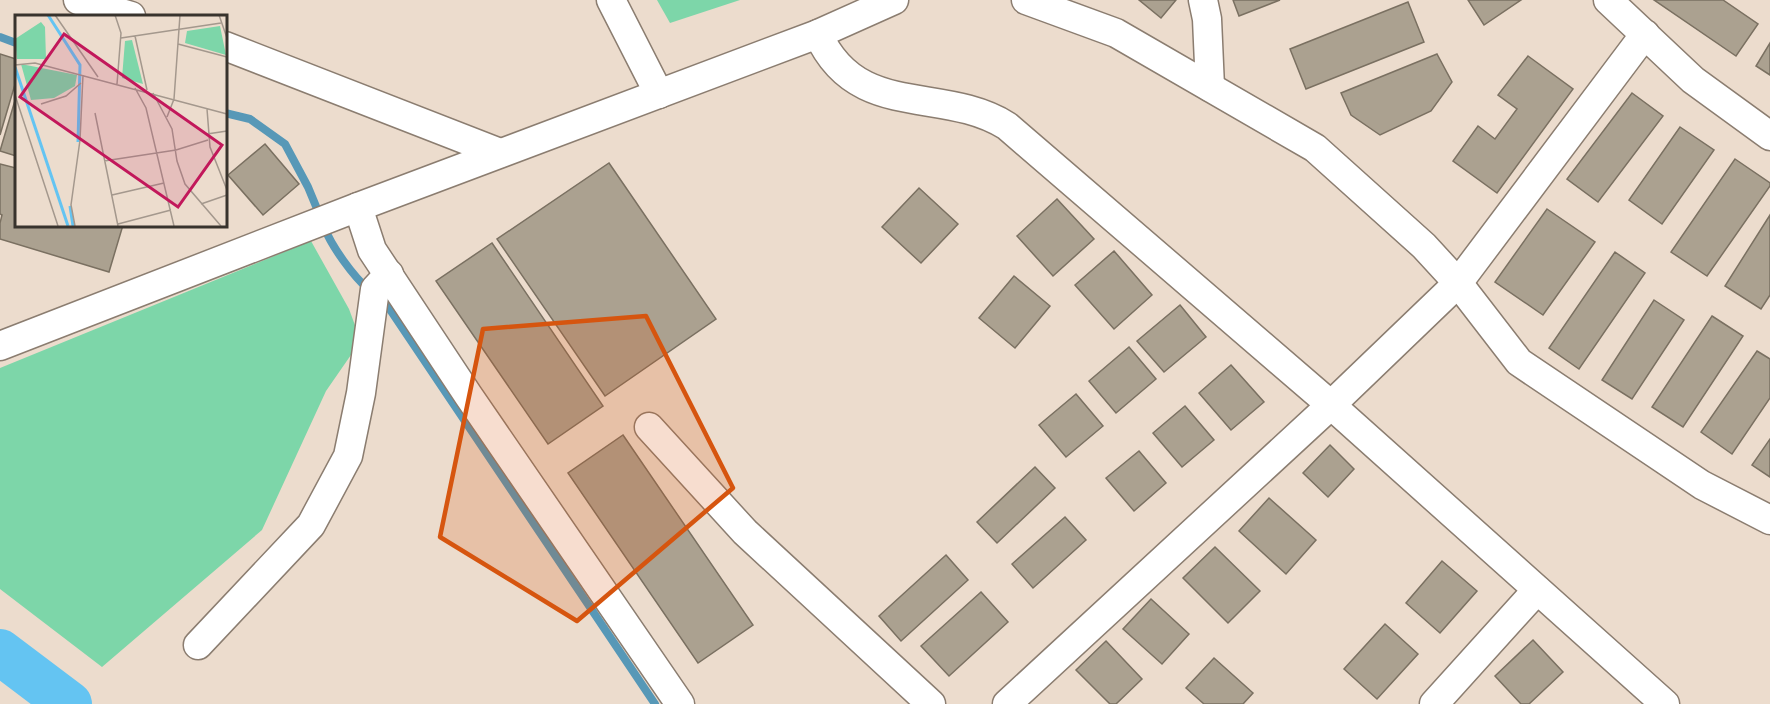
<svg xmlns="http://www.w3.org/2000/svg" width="1770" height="704" viewBox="0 0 1770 704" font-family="'Work Sans',sans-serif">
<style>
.green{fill:#7dd6a9}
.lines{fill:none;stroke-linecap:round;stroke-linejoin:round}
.stream{stroke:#5798b7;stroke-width:8}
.river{stroke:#64c4f2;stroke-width:46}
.building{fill:#aba190;stroke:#7a7061;stroke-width:1.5}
.minor-casing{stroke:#8b7d70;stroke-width:31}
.minor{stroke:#fff;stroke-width:28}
.marked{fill:#d6550f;fill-opacity:0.2;stroke:#d6550f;stroke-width:4.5;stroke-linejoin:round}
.inset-river{fill:none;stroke:#64c4f2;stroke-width:3}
.inset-road{fill:none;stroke:#a4988d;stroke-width:1.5}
.view{fill:#c2185b;fill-opacity:0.15;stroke:#c2185b;stroke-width:3}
.inset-edge{fill:none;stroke:#38332d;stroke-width:3}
</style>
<rect width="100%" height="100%" fill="#ecdccd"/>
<g class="green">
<polygon points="657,0 740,0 670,23"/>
<polygon points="311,241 349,309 356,328 353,352 326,391 262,530 102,667 0,589 0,368"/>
</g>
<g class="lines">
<g class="stream">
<polyline points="0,37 16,43"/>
<polyline points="225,113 250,119 285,144 308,187 320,216"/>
<path d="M324 227C332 247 353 276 369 290"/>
<polyline points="380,300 389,308 655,704"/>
</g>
<polyline class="river" points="0,652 69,704"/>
</g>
<g class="building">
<polygon points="1139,0 1176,0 1161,18"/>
<polygon points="1233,0 1280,0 1239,16"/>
<polygon points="1468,0 1521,0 1484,25"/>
<polygon points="1654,0 1723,0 1758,24 1736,56"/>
<polygon points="1408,2 1424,42 1306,89 1290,49"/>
<polygon points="1770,43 1770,75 1756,66"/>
<polygon points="0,54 16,59 16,81 0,135"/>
<polygon points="1437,54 1452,82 1431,111 1380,135 1351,115 1341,93"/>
<polygon points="1528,56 1573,89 1497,193 1453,161 1478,126 1495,139 1517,109 1498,95"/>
<polygon points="1632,93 1663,116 1598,202 1567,179"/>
<polygon points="16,97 16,156 0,151"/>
<polygon points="1680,127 1714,150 1662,224 1629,200"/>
<polygon points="265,144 299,184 263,215 228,175"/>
<polygon points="1735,159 1770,183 1770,186 1707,276 1671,252"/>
<polygon points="609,163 716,319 605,396 497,239"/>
<polygon points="0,164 16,168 16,225 123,225 109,272 0,239 0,223 2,215 0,214"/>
<polygon points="919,188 958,224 921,263 882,227"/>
<polygon points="1057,199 1094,239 1053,276 1017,236"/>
<polygon points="1547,209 1595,242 1543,315 1495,282"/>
<polygon points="1770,215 1770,295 1761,309 1725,286"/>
<polygon points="492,243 603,406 548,444 436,281"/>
<polygon points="1114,251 1152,295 1114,329 1075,285"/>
<polygon points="1615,252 1645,273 1579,369 1549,348"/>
<polygon points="1014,276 1050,306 1015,348 979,318"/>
<polygon points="1654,300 1684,320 1632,399 1602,380"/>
<polygon points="1180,305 1206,337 1164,372 1137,341"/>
<polygon points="1712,316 1743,336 1683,427 1652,407"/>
<polygon points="1129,347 1156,379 1116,413 1089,381"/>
<polygon points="1757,351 1770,359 1770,398 1732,454 1701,432"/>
<polygon points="1231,365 1264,402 1231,430 1199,393"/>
<polygon points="1076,394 1103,426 1066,457 1039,425"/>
<polygon points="1185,406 1214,440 1182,467 1153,433"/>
<polygon points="623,435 753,625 698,663 568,473"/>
<polygon points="1770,439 1770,477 1752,465"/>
<polygon points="1330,445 1354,469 1328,497 1303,473"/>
<polygon points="1139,451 1166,483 1134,511 1106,478"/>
<polygon points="1035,467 1055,488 997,543 977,522"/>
<polygon points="1269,498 1316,540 1286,574 1239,531"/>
<polygon points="1065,517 1086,540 1033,588 1012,564"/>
<polygon points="1215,547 1260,591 1228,623 1183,578"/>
<polygon points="946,555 968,580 901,641 879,616"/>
<polygon points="1442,561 1477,591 1440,633 1406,603"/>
<polygon points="981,592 1008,622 949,676 921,646"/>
<polygon points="1151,599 1189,634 1162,664 1123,629"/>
<polygon points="1385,624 1418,654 1377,699 1344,669"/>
<polygon points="1533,640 1563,672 1529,704 1521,704 1495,676"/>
<polygon points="1106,641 1142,679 1116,704 1110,704 1076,670"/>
<polygon points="1214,658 1253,693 1243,704 1204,704 1186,688"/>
</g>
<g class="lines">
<g class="minor-casing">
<g id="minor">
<polyline points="78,0 131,16"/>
<polyline points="611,0 659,94"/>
<polyline points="1026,0 1116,33 1315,148 1424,246 1458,283 1519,362 1702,485 1770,520"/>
<polyline points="1203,0 1207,19 1210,87"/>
<polyline points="1608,0 1693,80 1770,136"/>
<path d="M818 34C857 121 942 85 1007 126L1331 405 1665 704"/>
<polyline points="225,46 500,153"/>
<polyline points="358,207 372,250 468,395 680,704"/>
<polyline points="0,346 358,207 818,34 894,0"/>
<polyline points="649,427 745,532 931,704"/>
<polyline points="198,645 311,525 348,456 361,393 375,289 389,274"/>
<polyline points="1007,704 1331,405 1458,283 1645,34"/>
<polyline points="1434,704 1537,590"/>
</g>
</g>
<use href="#minor" class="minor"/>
</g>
<path class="marked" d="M646 316 733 488 577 621 440 537 483 329Z"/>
<g transform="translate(15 15)">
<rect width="212" height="212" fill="#ecdccd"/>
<path d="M26 7 30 12 31 44H2L0 24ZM205 11 211 40 170 28 172 16ZM117 25 128 69 107 63 110 26ZM6 49 62 60 60 71 39 83 16 85Z" fill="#7dd6a9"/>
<path class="inset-river" d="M33 0 65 50 63 127M0 52 53 211M55 191 58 211"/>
<path class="inset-road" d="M40 0 83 62M100 0 106 18 102 69M204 0 212 23M120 21 132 75M106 23 206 8M163 29 212 42M0 50 20 48 212 99M120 73 131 93 159 211M138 78 157 114 162 146 170 169 206 211M0 80 43 211M26 89 51 81 66 68M192 94 195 132 212 175M80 98 103 211M152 102 159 84 165 0M192 119 212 116M89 146 161 135 193 125M97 180 149 168M186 189 212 180M103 209 156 195M60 211 56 190 65 125 68 60"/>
<path class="view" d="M49 19 207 130 163 192 5 82Z"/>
<rect width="212" height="212" class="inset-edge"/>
</g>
</svg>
